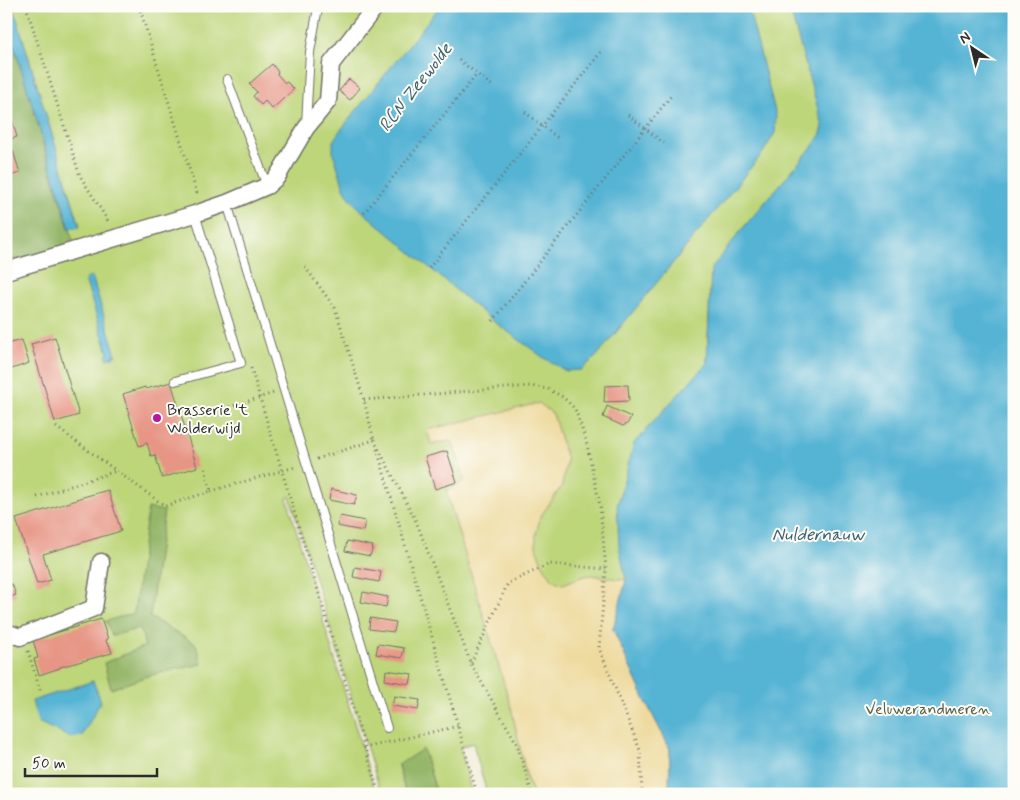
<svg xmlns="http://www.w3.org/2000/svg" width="1020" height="800" viewBox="0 0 1020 800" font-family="Mynerve,sans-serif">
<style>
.green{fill:#bed67a;stroke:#748052}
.forest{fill:#96b76a;stroke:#60714a}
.sand{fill:#eeda9e;stroke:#8c8264}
.water{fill:#55b3d4;stroke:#406f80}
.building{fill:#e79585}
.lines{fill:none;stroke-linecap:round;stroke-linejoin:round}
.lane-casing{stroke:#716f67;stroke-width:10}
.street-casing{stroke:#716f67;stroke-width:19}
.path{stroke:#716f67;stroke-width:3;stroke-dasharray:1 4;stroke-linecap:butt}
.lane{stroke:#fff;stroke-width:8}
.street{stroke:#fff;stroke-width:16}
.poi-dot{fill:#b5179e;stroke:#fdfcf7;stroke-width:2}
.labels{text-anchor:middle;stroke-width:4;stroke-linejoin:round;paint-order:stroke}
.poi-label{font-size:16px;fill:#2b2b2b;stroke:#fdfcf7;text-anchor:start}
.park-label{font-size:16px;fill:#575e43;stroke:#fdfcf7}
.water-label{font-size:18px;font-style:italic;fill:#3c616f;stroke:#fdfcf7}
</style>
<rect width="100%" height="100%" fill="#fdfcf7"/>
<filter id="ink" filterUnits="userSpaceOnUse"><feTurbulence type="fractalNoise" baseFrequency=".02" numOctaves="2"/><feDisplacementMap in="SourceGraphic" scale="10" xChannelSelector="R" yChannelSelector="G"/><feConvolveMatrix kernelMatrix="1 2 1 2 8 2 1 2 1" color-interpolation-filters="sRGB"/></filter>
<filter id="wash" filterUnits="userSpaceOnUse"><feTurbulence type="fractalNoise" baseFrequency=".0096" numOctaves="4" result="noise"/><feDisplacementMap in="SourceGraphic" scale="20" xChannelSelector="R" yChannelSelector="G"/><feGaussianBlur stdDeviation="1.12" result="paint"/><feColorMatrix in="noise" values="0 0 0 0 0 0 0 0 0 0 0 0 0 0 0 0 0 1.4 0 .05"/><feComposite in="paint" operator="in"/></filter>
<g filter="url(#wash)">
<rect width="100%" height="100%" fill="#f2ecd6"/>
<path class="green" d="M13 6H804L832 134 710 288 707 363 644 432 668 682 517 729 527 779 534 794H487L473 743 460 747 467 771 471 794H437L426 758 398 766 406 794H381L290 497 287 498C315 597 346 695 376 794H6V14L80 226Z"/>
<g class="forest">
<polygon points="6,21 41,131 42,142 74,244 20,260 9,258 6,252"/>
<polygon points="148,508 164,511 150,617 196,644 202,664 151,675 111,689 104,663 145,646 140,628 112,636 106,621 134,613"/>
<polygon points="423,749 437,794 406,794 398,765"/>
</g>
<polygon class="sand" points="539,403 553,414 567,460 562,486 540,517 536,535 536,548 543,565 553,580 563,584 584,576 593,575 602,577 627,580 613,629 644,698 670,749 669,794 534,794 527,779 511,707 446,491 465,481 452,441 431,444 427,430"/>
<g class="water">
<polygon points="6,6 13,6 80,227 70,229 6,19"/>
<polygon points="440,6 748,6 776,115 775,133 762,154 596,357 581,370 566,371 544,358 493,321 364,213 352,201 344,188 333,152 333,141 339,132"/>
<polygon points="789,6 1014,6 1014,794 669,794 670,749 644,698 613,629 626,580 619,546 617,506 634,443 707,363 711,269 743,228 812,147 820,136 823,127"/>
<polygon points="92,276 116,355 108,359 106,356 108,353 85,279"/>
<polygon points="93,681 101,701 82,736 71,738 38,722 32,701"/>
</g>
<g id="blocks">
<g class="building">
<polygon points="272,64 278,72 277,74 285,83 287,82 294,89 272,109 265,101 261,105 253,96 257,92 249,84"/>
<polygon points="349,79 360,88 350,100 339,91"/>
<polygon points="10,114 17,137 6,140 6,115"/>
<polygon points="13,151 20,173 6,177 6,153"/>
<polygon points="55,337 79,415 55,422 31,344"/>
<polygon points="22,340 29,363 6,371 6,344"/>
<polygon points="171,382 197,467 162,478 155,455 151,456 147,443 139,446 123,394 145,387 146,389"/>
<polygon points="628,385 629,401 604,402 605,386"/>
<polygon points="607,406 631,417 627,424 623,426 603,417"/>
<polygon points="447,451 457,482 435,489 425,457"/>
<polygon points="331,489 357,495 354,505 329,500"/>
<polygon points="108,490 121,531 43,554 51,580 37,584 16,519 77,500 76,499"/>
<polygon points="340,516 365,521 363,531 337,526"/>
<polygon points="347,541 373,546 370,556 345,551"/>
<polygon points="355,567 381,572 379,582 353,577"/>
<polygon points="12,584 16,595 7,598 6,586"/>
<polygon points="363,592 388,597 386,607 361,602"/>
<polygon points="370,618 396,622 394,632 369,629"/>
<polygon points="101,619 108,639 106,640 107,644 109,644 112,653 60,667 60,668 39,675 34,659 38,658 33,640"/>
<polygon points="378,644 404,648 402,658 376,654"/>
<polygon points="386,670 412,674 410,684 385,680"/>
<polygon points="394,696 420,700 418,710 392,706"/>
</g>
</g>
</g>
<g filter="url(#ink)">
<use href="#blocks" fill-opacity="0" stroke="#716f67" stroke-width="1"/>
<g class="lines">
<g class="lane-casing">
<g id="lane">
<polyline points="227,79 267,186"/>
<polyline points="306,124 310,52 317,13 320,6"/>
<polyline points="227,203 387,728"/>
<polyline points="175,381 241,363 195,214"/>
</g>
</g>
<g class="street-casing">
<g id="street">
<polyline points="6,271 195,214 227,203 267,186 277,177 306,128 328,101 331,64 376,6"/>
<polyline points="6,632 20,637 94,608 101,562"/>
</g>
</g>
<g class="path">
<polyline points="26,6 80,176 110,224"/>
<polyline points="139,6 198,197"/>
<polyline points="459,60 494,87"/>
<polyline points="525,112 559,139"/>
<polyline points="628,115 664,143"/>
<polyline points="364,213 477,74"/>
<polyline points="305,267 335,308 364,400 374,440"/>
<polyline points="429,268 601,52"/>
<polyline points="493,321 671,96"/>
<polyline points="251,368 379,794"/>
<polyline points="364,400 530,386 548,389 563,397 575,409 586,440 600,506 606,569 599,648 640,750 642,794"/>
<polyline points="191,419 274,393"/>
<polyline points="56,427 165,506 211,491 205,468"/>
<polyline points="377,449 458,726 477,794"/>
<polyline points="317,459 374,440 416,521 471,664 517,744 532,794"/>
<polyline points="211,491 295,467"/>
<polyline points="37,497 116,471"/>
<polyline points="28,651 41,693"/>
<polyline points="471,663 508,583 550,564 606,569"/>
<polyline points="364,748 458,726"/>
</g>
<use href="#lane" class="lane"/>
<use href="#street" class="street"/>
</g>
</g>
<circle class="poi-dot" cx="157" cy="418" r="5"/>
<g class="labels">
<g class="poi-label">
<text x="167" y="415">Brasserie 't<tspan x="167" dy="18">Wolderwijd</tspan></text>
</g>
<g class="park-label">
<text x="928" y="714">Veluwerandmeren</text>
</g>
<g class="water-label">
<text transform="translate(415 87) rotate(-52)" y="6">RCN Zeewolde</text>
<text x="818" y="540">Nuldernauw</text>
</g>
</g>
<rect width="1020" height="800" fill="none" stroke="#fdfcf7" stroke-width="25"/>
<g transform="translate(972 48) rotate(325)" stroke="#fdfcf7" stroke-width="4" paint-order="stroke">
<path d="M0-4L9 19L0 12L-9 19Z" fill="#2b2b2b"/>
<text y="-8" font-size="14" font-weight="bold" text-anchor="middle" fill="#2b2b2b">N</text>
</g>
<path d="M25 768v8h132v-8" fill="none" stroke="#2b2b2b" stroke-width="2.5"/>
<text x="32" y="768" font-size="15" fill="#2b2b2b" stroke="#fdfcf7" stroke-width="4" paint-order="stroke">50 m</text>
</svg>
